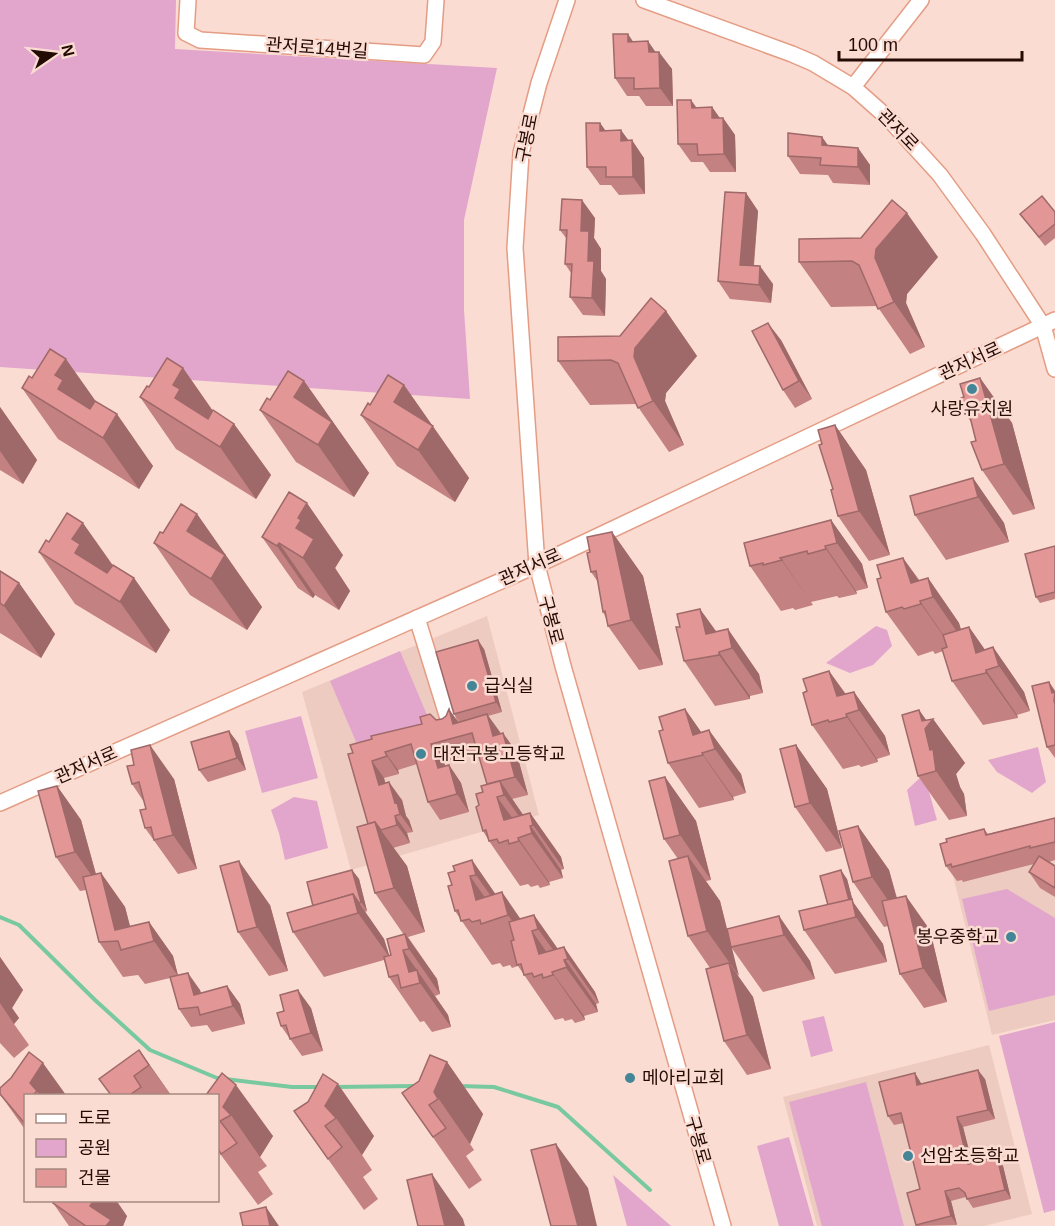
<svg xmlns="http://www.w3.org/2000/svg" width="1055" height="1226" viewBox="0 0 1055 1226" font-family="Helvetica,'Noto Sans KR',sans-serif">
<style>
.built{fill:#edcbc0}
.green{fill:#e2a6cd}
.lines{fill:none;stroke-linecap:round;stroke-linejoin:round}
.stream{stroke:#78c99f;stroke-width:4}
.minor-casing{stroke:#e49d84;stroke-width:18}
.minor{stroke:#fff;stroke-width:15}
.wall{fill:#c38181}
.shaded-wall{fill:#9f6969}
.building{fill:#e39696;stroke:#9f6969;stroke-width:1.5}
.poi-dot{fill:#458598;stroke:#fbdcd2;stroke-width:2}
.labels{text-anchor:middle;stroke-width:5;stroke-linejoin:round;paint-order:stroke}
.street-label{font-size:18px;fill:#240b03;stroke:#fbdcd2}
.poi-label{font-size:18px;fill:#240b03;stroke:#fbdcd2;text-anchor:start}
</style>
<rect width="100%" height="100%" fill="#fbdcd2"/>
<g class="built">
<polygon points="487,616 539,815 351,870 302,692"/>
<polygon points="1055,828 1055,1020 992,1035 948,855"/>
<polygon points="989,1045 1032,1214 984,1226 817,1226 783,1097"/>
</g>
<g class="green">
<polygon points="0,0 176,0 175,49 497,68 464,220 464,310 470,399 0,367"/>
<polygon points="876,626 887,630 892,646 873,665 850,673 826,663"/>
<polygon points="400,651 430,722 360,751 330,681"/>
<polygon points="301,716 318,778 262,793 245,731"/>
<polygon points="1038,747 1046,782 1032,793 997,772 988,760"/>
<polygon points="924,774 937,820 915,826 907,790"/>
<polygon points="294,797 317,801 328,848 285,860 279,833 271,810"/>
<polygon points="1007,889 1055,918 1055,995 989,1011 962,899"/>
<polygon points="824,1016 833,1051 811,1057 802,1021"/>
<polygon points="1055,1022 1055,1210 1044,1213 999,1036"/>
<polygon points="866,1082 904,1226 822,1226 789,1102"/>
<polygon points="789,1137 814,1226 779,1226 757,1146"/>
<polygon points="613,1175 671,1226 627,1226"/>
</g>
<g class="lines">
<g class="stream">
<polyline points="0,917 19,925 95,1000 150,1050 217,1078 292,1087 319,1087"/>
<polyline points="459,1086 494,1087 558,1107 650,1190"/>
<polyline points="336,1087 415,1086"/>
</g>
<g class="minor-casing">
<g id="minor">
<polyline points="188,0 186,33 200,40 424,55 433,42 436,0"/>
<polyline points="567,0 539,83 521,153 515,248 537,565 563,666 723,1226"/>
<polyline points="644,0 792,54 813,63 853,87 889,119 940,175 983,234 1043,326 1055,369"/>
<polyline points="853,87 921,0"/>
<polyline points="417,618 451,728"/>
<polyline points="0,803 537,565 1055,320"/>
</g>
</g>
<use href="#minor" class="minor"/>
</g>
<g class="wall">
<polygon points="633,42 656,52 672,69 673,106 646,106 639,96 627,96 615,78"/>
<polygon points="712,107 720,118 723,118 735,135 736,172 710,172 703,162 691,162 678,144 697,108"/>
<polygon points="600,123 605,130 628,140 644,158 645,194 619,195 611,185 600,185 587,167"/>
<polygon points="822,137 828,146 858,148 870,165 870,185 833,183 828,175 800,174 788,156"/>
<polygon points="746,193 758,211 754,266 773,284 771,303 730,299 718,281"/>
<polygon points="1055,212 1055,238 1045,246 1020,214"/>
<polygon points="595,218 594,238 601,249 601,271 606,279 605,316 583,315 570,297 571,273 565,264 566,238 560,230"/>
<polygon points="938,257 907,294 906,303 925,347 910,354 877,306 831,307 799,262"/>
<polygon points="666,311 697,356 666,393 665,401 684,445 669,452 636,404 590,405 558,361 620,336"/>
<polygon points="781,340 812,399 795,408 783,390"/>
<polygon points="183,368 213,411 234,424 271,475 256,499 176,449 140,397 149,387"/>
<polygon points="32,378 95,401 153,466 139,489 58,439 22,388"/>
<polygon points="980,378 1012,423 1035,509 1013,515 982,470 976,441 972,423 965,414 964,397"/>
<polygon points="304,381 369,473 354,497 296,462 260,410 270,400"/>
<polygon points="404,385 469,478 455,502 397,466 361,415 370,405"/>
<polygon points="0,407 37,460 23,484 0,470"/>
<polygon points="835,425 866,470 890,555 869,561 838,516 833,489 822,444"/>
<polygon points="973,478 1004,523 1009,542 946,560 915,515"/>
<polygon points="197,514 262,607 247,630 190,595 154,543 163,533"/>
<polygon points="831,520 862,564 868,588 856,591 857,594 839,598 837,596 811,602 813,605 795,610 793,608 781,611 750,566"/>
<polygon points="612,532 643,576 663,665 639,670 608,626 606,618 603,612 598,582 591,572 590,552"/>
<polygon points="262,537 343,555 335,568 350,591 339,610 315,595 313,598 298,588"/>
<polygon points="1055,546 1055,599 1040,603 1036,597"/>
<polygon points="39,552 112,565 134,578 170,630 156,653 75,604"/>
<polygon points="903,558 920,581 928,578 959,623 961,629 969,627 985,650 993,647 1024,692 1030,711 1017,715 1018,718 983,725 952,681 943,651 935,654 933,651 918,656 886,612 881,578"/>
<polygon points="0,571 19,583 55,634 41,658 0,633"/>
<polygon points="716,632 759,674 763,693 750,696 750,699 715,706 684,661"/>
<polygon points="484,649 502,712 488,716 500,734 516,751 528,795 512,799 523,815 530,813 561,857 564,869 561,870 563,878 549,882 550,885 540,888 538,885 531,887 528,884 520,886 489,841 483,831 479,805 483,792 487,784 478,752 444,762 445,766 449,765 461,783 469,812 440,820 428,802 417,764 398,770 399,774 384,778 385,783 402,800 406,816 409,820 413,832 407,833 410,843 393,848 407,866 425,932 408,937 437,979 440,994 435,996 448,1015 451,1027 432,1032 424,1021 420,1022 389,977 384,960 324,977 293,932 313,906 352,870 359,879 367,911 365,912 384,939 389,955 391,955 404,935 375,893 368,824 353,753 422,724 436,720 459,722 454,714"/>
<polygon points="829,671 846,694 854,692 885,736 890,755 877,759 878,762 861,767 859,765 843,769 812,725 807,691"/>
<polygon points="1049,682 1055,691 1055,758 1047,747"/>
<polygon points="685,709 701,732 741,774 746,793 733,797 734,800 699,808 668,763 663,730"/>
<polygon points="919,710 926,720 933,719 965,763 956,774 960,787 964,794 967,816 949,820 918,776"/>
<polygon points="238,743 246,770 208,782 199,770"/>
<polygon points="796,745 827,789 842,848 826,852 795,807"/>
<polygon points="127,766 174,779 197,869 178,874 145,828 146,809 144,802 132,784"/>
<polygon points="665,777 696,821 711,880 706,881 720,901 738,976 753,997 771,1069 747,1075 724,1041 710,968 688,936 678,859 664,839"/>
<polygon points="57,786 81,820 96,874 101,873 125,907 130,926 149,922 173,956 178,975 200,990 201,993 227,986 240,1004 245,1024 212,1032 207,1025 191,1027 179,1009 170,978 145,984 138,975 123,977 99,942 86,890 80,891 56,857"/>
<polygon points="1055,818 1055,860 1049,862 1055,866 1055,897 1040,888 1029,872 1034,864 963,882 962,880 957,881 946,866 984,829 988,834"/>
<polygon points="858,826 889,870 897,898 930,930 947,1002 924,1008 900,974 888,926 884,927 853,882"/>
<polygon points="472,860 495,894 520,919 534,915 558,949 564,947 595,992 599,1003 596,1004 598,1012 584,1016 585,1020 575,1023 572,1019 565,1021 563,1018 555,1020 518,966 512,968 510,965 503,967 500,963 492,965 455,911 452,885 455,871"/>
<polygon points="847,879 853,902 883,944 887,962 835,974 804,930 828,905"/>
<polygon points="270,905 288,971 269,976 238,932"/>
<polygon points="779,916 810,961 815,979 763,992 731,947"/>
<polygon points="0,957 23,990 12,1008 19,1018 14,1024 29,1045 14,1058 0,1043"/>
<polygon points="311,1008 323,1051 302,1056 281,1026"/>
<polygon points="139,1050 171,1095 111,1095"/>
<polygon points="447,1062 483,1114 470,1144 474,1150 466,1156 482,1180 469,1189 402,1093"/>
<polygon points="915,1073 921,1084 985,1079 995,1119 963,1127 972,1163 1003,1166 1011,1199 973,1208 966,1197 951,1201 957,1225 916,1226 920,1189 904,1123 894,1125 888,1116"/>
<polygon points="11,1078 66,1095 26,1095 26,1131 0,1094"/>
<polygon points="218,1095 273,1136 260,1157 267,1166 258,1172 273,1194 258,1205 218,1151"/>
<polygon points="308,1102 374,1136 362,1155 372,1170 363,1177 378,1199 364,1210 294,1111"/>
<polygon points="53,1203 127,1216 123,1226 69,1226"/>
</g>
<g class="shaded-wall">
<polygon points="628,34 640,52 628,42"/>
<polygon points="648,41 659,57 659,52 672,69 673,106 660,88 649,52"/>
<polygon points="691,100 704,118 692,108"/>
<polygon points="712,107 723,123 723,118 735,135 736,172 724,154 712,118"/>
<polygon points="600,123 612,140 600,131"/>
<polygon points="621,130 632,145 632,140 644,158 645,194 633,177 621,141"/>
<polygon points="822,137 835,155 822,145"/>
<polygon points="858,148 870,165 870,185 858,167"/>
<polygon points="746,193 758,211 752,282 740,265"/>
<polygon points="582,200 595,218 594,238 601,249 601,271 606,279 605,316 592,298 588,261 581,231"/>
<polygon points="907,213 938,257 907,294 906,303 925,347 894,302 875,258 876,249"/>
<polygon points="760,266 773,284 771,303 759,285"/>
<polygon points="666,311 697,356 666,393 665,401 684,445 653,401 634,357 635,348"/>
<polygon points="768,323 781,340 812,399 799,381"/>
<polygon points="66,359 102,410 94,423 58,389 55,375"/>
<polygon points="183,368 219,420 201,435 175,398 173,385"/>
<polygon points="980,378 1012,423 1035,509 1004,464"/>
<polygon points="304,381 369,473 354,497 318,445 294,397"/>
<polygon points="404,385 469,478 455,502 418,450 394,402"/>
<polygon points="0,407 37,460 23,484 0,451"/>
<polygon points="117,414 153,466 139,489 103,438"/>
<polygon points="234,424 271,475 256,499 220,447"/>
<polygon points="835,425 866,470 890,555 859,511"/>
<polygon points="973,478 1004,523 1009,542 978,497"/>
<polygon points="307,503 343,555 335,568 350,591 339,610 303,558 296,528 298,518"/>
<polygon points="197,514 262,607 247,630 211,579 187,531"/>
<polygon points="831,520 862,564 868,588 837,543"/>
<polygon points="83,523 119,574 100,590 75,553 72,539"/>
<polygon points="612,532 643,576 663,665 631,620"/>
<polygon points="279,543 315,595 313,598 277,546"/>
<polygon points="825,546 856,591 857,594 826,549"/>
<polygon points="780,558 811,602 813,605 782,560"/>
<polygon points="903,558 931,598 911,583"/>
<polygon points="134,578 170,630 156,653 120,602"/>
<polygon points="928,578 959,623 964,642 933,597"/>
<polygon points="19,583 55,634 41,658 4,606"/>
<polygon points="920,601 951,646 952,648 921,604"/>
<polygon points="700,609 729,649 719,652 750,696 750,699 719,655 706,634"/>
<polygon points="969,627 997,667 976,653"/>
<polygon points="728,629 759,674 763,693 732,648"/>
<polygon points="478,640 484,649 502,712 496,702"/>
<polygon points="993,647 1024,692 1030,711 999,666"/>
<polygon points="986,670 1017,715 1018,718 986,673"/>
<polygon points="829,671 857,711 837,696"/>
<polygon points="1049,682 1055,691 1055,697 1052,693"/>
<polygon points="854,692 885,736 890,755 859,710"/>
<polygon points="449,709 462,727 453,724"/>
<polygon points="685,709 713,749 693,735"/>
<polygon points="919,710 929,724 933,719 965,763 956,774 960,787 964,794 967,816 936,771"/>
<polygon points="487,714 500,732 506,753 493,736"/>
<polygon points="846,714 877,759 878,762 847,717"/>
<polygon points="709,730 741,774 746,793 715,749"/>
<polygon points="229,731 238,743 246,770 237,758"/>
<polygon points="503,733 516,751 528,795 515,777"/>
<polygon points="431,744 444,762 450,786 438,768"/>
<polygon points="150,745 174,779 197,869 173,835"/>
<polygon points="796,745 827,789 842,848 810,803"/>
<polygon points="385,752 398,770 399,774 387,756"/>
<polygon points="702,753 733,797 734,800 703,755"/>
<polygon points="372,761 384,778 391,803 379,785"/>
<polygon points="449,765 461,783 469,812 457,794"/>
<polygon points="665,777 696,821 711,880 680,835"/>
<polygon points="500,781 561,870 563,878 504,795"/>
<polygon points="389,782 402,800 406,816 409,820 413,832 400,814 395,803"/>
<polygon points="57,786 81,820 99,886 75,852"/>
<polygon points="497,797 525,835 518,838 549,882 550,885 504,820"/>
<polygon points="530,813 561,857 564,869 533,825"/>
<polygon points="395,816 407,833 410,843 397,825"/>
<polygon points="375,822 407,866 425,932 394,888"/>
<polygon points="858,826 889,870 903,922 872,877"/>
<polygon points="688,856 720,901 739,976 707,931"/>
<polygon points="472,860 503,905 505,916 476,875"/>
<polygon points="239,861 270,905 288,971 257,927"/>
<polygon points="352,870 359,879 367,911 361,902"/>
<polygon points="841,870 847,879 853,902 883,944 887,962 856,917 851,907"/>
<polygon points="101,873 125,907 135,946 115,930"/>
<polygon points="470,876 499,918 476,900"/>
<polygon points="502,892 533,937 539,960 508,915"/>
<polygon points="353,894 384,939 390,958 358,913"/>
<polygon points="906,896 930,930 947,1002 923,968"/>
<polygon points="534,915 596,1004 598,1012 538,929"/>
<polygon points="779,916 810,961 815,979 784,935"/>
<polygon points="149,922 173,956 178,976 154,941"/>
<polygon points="532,931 559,970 552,972 584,1016 585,1020 539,954"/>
<polygon points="405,934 437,979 440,994 409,949"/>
<polygon points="564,947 595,992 599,1003 568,959"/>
<polygon points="403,950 448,1015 451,1027 420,983 409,972"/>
<polygon points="0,957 23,990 12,1008 19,1018 14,1024 0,1003"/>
<polygon points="729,963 753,997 771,1069 747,1035"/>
<polygon points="188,973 200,990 206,1013 194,995"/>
<polygon points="227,986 240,1004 245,1024 233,1006"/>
<polygon points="298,990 311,1008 323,1051 311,1033"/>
<polygon points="139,1050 171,1095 149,1065"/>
<polygon points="447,1062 483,1114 470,1144 434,1092"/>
<polygon points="43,1063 66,1095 40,1095 30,1083"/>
<polygon points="978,1070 985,1079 995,1119 988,1110"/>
<polygon points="915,1073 921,1083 924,1094 917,1085"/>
<polygon points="338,1084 374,1136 362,1155 336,1118 325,1106"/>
<polygon points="236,1085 273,1136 260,1157 231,1115 223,1107"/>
<polygon points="957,1117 963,1127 975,1173 968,1164"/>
<polygon points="556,1144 588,1188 597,1226 578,1226"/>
<polygon points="997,1157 1003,1166 1011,1199 1005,1190"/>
<polygon points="432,1174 463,1219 465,1226 445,1226"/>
<polygon points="945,1191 951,1201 957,1225 951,1216"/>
<polygon points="90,1200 116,1200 127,1216 123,1226 105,1226 90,1206"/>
<polygon points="266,1207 279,1226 270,1226"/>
</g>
<g class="building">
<polygon points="613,34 628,34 628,42 648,41 649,52 659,52 660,88 634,89 634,78 615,78"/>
<polygon points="677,100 691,100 692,108 712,107 712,118 723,118 724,154 698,155 697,144 678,144"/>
<polygon points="586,123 600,123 600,131 621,130 621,141 632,140 633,177 606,177 606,167 587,167"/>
<polygon points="788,133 822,137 822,145 858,148 858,167 820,165 821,158 788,156"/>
<polygon points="725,192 746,193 740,265 760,266 759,285 718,281"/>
<polygon points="1042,196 1055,212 1055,224 1039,237 1020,214"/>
<polygon points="562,199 582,200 581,231 589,231 588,261 594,261 592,298 570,297 572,264 565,264 567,230 560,230"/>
<polygon points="892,200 907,213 876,249 875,258 894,302 878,309 859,265 852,261 799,262 799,239 861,238"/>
<polygon points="651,298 666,311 635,348 634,357 653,401 638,408 618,363 611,360 558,361 558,337 620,336"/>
<polygon points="768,323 799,381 783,390 752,331"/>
<polygon points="50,349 66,359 55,375 63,380 58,389 90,409 95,401 117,414 103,438 22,388 29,376 32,378"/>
<polygon points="167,358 183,368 173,385 180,389 175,398 208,419 213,410 234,424 220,447 140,397 147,386 149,387"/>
<polygon points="288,371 304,381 294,397 332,422 318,445 260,410 267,398 270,400"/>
<polygon points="388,375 404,385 394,402 433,426 418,450 361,415 368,403 370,405"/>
<polygon points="980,378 1004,464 982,470 971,442 976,441 969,413 965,414 961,398 964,397 960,384"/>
<polygon points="835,425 859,511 838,516 831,490 833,489 819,445 822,444 818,430"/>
<polygon points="973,478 978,497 915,515 910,496"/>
<polygon points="289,492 307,503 298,518 301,520 296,528 314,539 303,558 279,543 277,546 262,537"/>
<polygon points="181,504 197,514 187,531 225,555 211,579 154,543 160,532 163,533"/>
<polygon points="67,513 83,523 72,539 80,544 75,553 107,573 113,565 134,578 120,602 39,552 46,540 49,542"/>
<polygon points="831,520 837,543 825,546 826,549 808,554 807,551 780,558 782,560 763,565 763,563 750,566 744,543"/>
<polygon points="612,532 631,620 608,626 605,611 603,612 596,571 591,572 587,553 590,552 587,537"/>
<polygon points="1055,546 1055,592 1036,597 1025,554"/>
<polygon points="903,558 911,583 928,578 933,597 920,601 921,604 904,609 902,607 886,612 877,579 881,578 877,565"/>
<polygon points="0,571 19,583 4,606 0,603"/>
<polygon points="700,609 706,634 728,629 732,648 719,652 719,655 684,661 676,627 680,627 677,614"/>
<polygon points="969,627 976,653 993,647 999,666 986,670 986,673 952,681 942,649 947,647 943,635"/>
<polygon points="478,640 496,702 454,714 436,652"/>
<polygon points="829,671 837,696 854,692 859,710 846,714 847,717 829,722 828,720 812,725 803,693 807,691 803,679"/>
<polygon points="1049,682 1052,693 1055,692 1054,701 1055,704 1055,745 1047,747 1032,686"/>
<polygon points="449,709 453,724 487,714 493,736 503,733 515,777 487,784 472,733 431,744 438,768 449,765 457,794 428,802 411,744 385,752 387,756 372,761 379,785 389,782 395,803 397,802 400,814 395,816 397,825 381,830 375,822 368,824 348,754 353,753 350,745 372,739 371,736 422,724 420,717 430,714 436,720 442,719 446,716"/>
<polygon points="685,709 693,735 709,730 715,749 702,753 703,755 668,763 659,731 663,730 659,717"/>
<polygon points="919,710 922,721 933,719 925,729 930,750 933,749 936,771 918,776 902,715"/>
<polygon points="229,731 237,758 199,770 191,742"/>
<polygon points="150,745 173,835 154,840 151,827 145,828 140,810 146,809 139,782 132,784 127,766 134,765 131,750"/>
<polygon points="796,745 810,803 795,807 780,749"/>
<polygon points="665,777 680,835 664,839 649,781"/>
<polygon points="500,781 504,795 497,797 504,820 530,813 533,825 530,826 532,833 518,838 519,841 509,844 508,840 499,843 497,839 489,841 486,830 483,831 476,807 479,805 476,794 483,792 481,786"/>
<polygon points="57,786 75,852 56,857 38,791"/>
<polygon points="1055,818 1055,842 1030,848 1030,846 952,867 951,864 946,866 940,844 947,842 946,839 984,829 986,835"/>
<polygon points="375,822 394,888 375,893 357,827"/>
<polygon points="858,826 872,877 853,882 839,831"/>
<polygon points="688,856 707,931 688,936 669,861"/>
<polygon points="1039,856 1055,866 1055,888 1029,872"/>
<polygon points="472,860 476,875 470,876 476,900 502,892 508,915 481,924 480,920 472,922 469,919 461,921 458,910 455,911 448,886 452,885 448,873 455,871 453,866"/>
<polygon points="239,861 257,927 238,932 220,866"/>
<polygon points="352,870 361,902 359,903 353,894 313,906 307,882"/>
<polygon points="841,870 849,900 828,905 820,876"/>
<polygon points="101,873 115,930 149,922 154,941 121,950 118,941 99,942 83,877"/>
<polygon points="353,894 358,913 293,932 287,913"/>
<polygon points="906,896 923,968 900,974 882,901"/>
<polygon points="852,899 856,917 804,930 799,911"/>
<polygon points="534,915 538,929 532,931 539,954 564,947 568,959 564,960 567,967 552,972 553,975 543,978 542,974 534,977 532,973 524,975 521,964 517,965 511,941 514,940 509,922"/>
<polygon points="779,916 784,935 731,947 727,929"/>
<polygon points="405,934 409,949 403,950 409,972 417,970 420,983 401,988 398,975 389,977 384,957 391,955 387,939"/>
<polygon points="729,963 747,1035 724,1041 706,969"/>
<polygon points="188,973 194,995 227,986 233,1006 200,1015 198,1007 179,1009 170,977"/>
<polygon points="298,990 311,1033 290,1039 286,1025 281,1026 277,1013 284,1011 280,995"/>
<polygon points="139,1050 149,1065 134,1076 141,1087 131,1094 132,1095 111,1095 99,1079"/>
<polygon points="29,1052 43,1063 30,1083 37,1091 33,1095 26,1095 26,1125 0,1094 0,1088 11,1078"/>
<polygon points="430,1055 447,1062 434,1092 438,1099 429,1105 446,1128 433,1137 402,1093 419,1081"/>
<polygon points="978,1070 988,1110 957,1117 968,1164 997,1157 1005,1190 967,1199 965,1193 959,1188 945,1191 951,1216 916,1225 907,1193 920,1189 901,1113 888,1116 879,1082 915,1073 917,1085"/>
<polygon points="222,1073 236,1085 223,1107 231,1115 220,1121 237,1143 221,1154 218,1148 218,1095 206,1095"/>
<polygon points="323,1074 338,1084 325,1106 336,1118 325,1126 342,1147 328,1159 294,1111 308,1102"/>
<polygon points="556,1144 578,1226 551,1226 531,1150"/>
<polygon points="432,1174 445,1226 418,1226 407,1180"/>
<polygon points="55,1200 94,1200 90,1206 111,1220 106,1226 86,1226 53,1203"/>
<polygon points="266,1207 270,1226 243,1226 240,1213"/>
</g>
<g class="poi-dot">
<circle cx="972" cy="389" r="6"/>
<circle cx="472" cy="686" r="6"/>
<circle cx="421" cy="754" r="6"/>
<circle cx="1011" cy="937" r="6"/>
<circle cx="630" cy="1078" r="6"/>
<circle cx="908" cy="1156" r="6"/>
</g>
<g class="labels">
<g class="street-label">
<text transform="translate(317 48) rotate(4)" y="6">관저로14번길</text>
<text transform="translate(898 130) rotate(46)" y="6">관저로</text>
<text transform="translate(527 138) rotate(-79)" y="6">구봉로</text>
<text transform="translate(970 361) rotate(-25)" y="6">관저서로</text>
<text transform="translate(530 567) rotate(-24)" y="6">관저서로</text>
<text transform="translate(551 620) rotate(75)" y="6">구봉로</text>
<text transform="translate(86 765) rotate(-24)" y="6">관저서로</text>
<text transform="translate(698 1140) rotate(74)" y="6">구봉로</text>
</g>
<g class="poi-label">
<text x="972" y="415" text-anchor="middle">사랑유치원</text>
<text x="484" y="692">급식실</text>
<text x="433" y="760">대전구봉고등학교</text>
<text x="999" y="943" text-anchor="end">봉우중학교</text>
<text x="642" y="1084">메아리교회</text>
<text x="920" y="1162">선암초등학교</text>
</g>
</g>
<rect x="24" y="1094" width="195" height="108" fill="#fbdcd2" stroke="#a5887f" stroke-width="1.5"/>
<rect x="36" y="1114" width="30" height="9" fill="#ffffff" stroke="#a5887f" stroke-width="1.5"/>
<text x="78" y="1124" font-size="18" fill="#240b03">도로</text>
<rect x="36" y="1139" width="30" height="18" fill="#e2a6cd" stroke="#a5887f" stroke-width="1.5"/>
<text x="78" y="1154" font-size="18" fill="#240b03">공원</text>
<rect x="36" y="1169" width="30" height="18" fill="#e39696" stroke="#a5887f" stroke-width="1.5"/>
<text x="78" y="1184" font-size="18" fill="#240b03">건물</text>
<g transform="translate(54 54) rotate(76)" stroke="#fbdcd2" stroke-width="4.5" paint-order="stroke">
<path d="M0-4.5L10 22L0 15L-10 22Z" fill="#240b03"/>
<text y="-9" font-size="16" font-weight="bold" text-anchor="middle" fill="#240b03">N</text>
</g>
<path d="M839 51v9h183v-9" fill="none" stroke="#240b03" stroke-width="3"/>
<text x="848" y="51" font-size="18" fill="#240b03" stroke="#fbdcd2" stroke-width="4.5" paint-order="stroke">100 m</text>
</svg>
